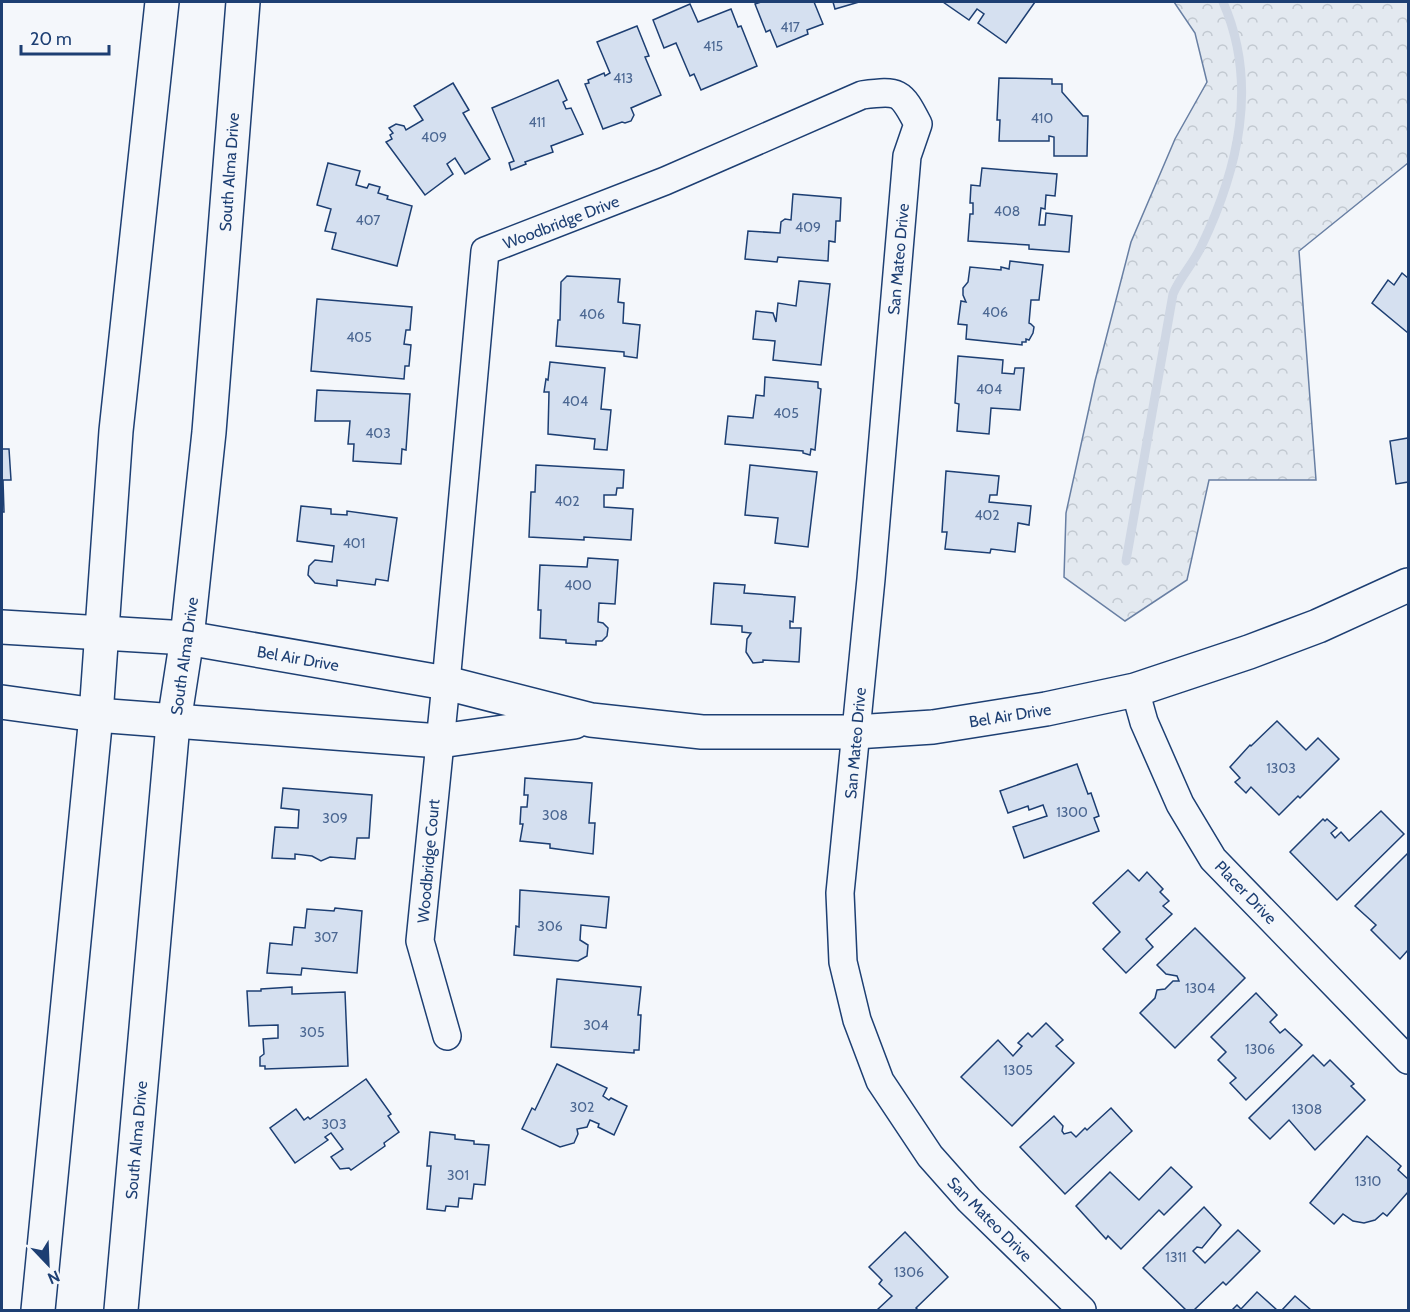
<svg xmlns="http://www.w3.org/2000/svg" width="1410" height="1312" viewBox="0 0 1410 1312" font-family="Cabin,sans-serif">
<style>
.forest{fill:url(#forest-crowns);stroke:#687fa3;stroke-width:1.5}
.lines{fill:none;stroke-linecap:round;stroke-linejoin:round}
.stream{stroke:#cfd7e4;stroke-width:9}
.building{fill:#d5e0f0;stroke:#1d3f73;stroke-width:1.5}
.street-casing{stroke:#1d3f73;stroke-width:30}
.secondary-casing{stroke:#1d3f73;stroke-width:36}
.street{stroke:#f4f7fb;stroke-width:27}
.secondary{stroke:#f4f7fb;stroke-width:33}
.labels{text-anchor:middle;stroke-width:4.5;stroke-linejoin:round;paint-order:stroke}
.number-label{font-size:14px;fill:#4b6792}
.street-label{font-size:16px;fill:#1d3f73;stroke:#f4f7fb}
</style>
<defs>
<pattern id="forest-crowns" width="20" height="18" patternUnits="userSpaceOnUse" patternTransform="scale(1.5)"><rect width="20" height="18" fill="#e3e9f0"/><path d="M2 6a3 3 0 1 1 6 0M12 15a3 3 0 1 1 6 0" fill="none" stroke="#c2c9d1"/></pattern>
</defs>
<rect width="100%" height="100%" fill="#f4f7fb"/>
<polygon class="forest" points="1174,2 1408,2 1408,163 1299,251 1316,480 1209,480 1187,580 1125,621 1064,577 1066,513 1095,381 1131,242 1175,139 1207,82 1195,33"/>
<g class="lines">
<path class="stream" d="M1126 561 1173 294C1180 277 1193 264 1201 247 1238 170 1259 84 1223 2"/>
</g>
<g class="building">
<polygon points="761,2 814,2 823,24 807,30 808,34 777,47 770,30 766,32 755,4"/>
<polygon points="833,2 859,2 835,9"/>
<polygon points="943,2 1035,2 1006,43 978,23 984,14 977,9 969,20"/>
<polygon points="690,4 698,22 731,9 738,27 741,26 757,66 701,90 694,74 690,76 676,43 664,48 653,20"/>
<polygon points="637,26 649,56 645,57 661,95 631,108 634,115 631,121 625,123 622,122 603,129 585,84 589,83 588,80 604,73 605,76 610,73 597,42"/>
<polygon points="999,78 1052,79 1052,84 1062,84 1062,92 1083,116 1088,116 1087,156 1054,156 1054,137 1049,136 1049,141 999,141 1000,120 997,120"/>
<polygon points="558,80 567,100 563,102 566,109 571,108 583,134 551,146 553,152 525,162 526,164 511,170 509,163 514,161 492,108"/>
<polygon points="453,83 469,110 463,113 490,159 465,174 455,158 447,164 453,174 425,195 386,142 392,139 390,135 393,133 389,128 396,124 404,126 406,130 423,120 414,106"/>
<polygon points="328,163 360,171 356,185 367,188 369,184 380,187 378,193 388,196 387,199 412,206 397,266 332,249 336,233 325,231 331,209 317,205"/>
<polygon points="982,168 1057,174 1055,196 1046,195 1045,209 1041,208 1039,225 1045,225 1046,213 1072,216 1069,252 1029,249 1029,245 968,241 970,214 973,214 973,203 970,203 971,185 980,186"/>
<polygon points="793,194 841,198 840,221 836,221 835,242 829,241 828,261 778,257 777,262 745,259 748,231 780,233 781,222 785,219 791,220"/>
<polygon points="1010,261 1043,265 1039,300 1031,300 1029,323 1031,324 1034,327 1033,333 1029,340 1026,339 1026,342 1022,342 1022,345 966,339 967,325 958,324 961,301 966,302 963,295 963,288 968,282 970,267 1001,270 1001,267 1009,269"/>
<polygon points="1402,273 1408,278 1408,333 1372,303 1388,280 1394,285"/>
<polygon points="567,276 620,279 618,302 624,303 623,323 640,325 637,358 624,356 624,352 556,346 558,320 560,320 561,282"/>
<polygon points="799,281 830,284 821,365 773,360 775,341 753,339 756,311 773,313 776,322 778,303 796,306"/>
<polygon points="317,299 412,307 410,330 406,330 404,344 411,345 409,366 405,366 404,379 311,371"/>
<polygon points="958,356 1003,360 1002,373 1014,374 1015,368 1024,368 1020,410 991,408 989,434 957,431 959,404 955,403"/>
<polygon points="550,362 605,368 601,409 611,410 607,450 594,449 595,439 548,434 549,392 544,392 546,379 548,380"/>
<polygon points="765,377 818,382 818,388 821,389 815,450 811,449 810,455 803,453 803,451 725,444 728,416 753,418 756,395 764,396"/>
<polygon points="317,390 410,394 406,450 402,449 401,464 353,461 354,444 348,444 350,421 315,421"/>
<polygon points="1408,438 1408,482 1396,484 1390,441"/>
<polygon points="2,449 9,449 11,480 3,480 4,512 2,512"/>
<polygon points="536,465 624,470 623,488 617,488 616,495 604,495 604,507 633,509 631,540 584,537 584,540 529,537 531,492 535,492"/>
<polygon points="750,465 817,472 808,547 775,543 778,518 745,515"/>
<polygon points="946,471 999,476 997,495 990,495 989,502 1031,506 1029,525 1018,523 1015,552 991,549 990,553 945,549 947,532 942,532"/>
<polygon points="301,506 331,509 331,514 347,515 347,511 397,518 388,581 376,579 375,585 337,580 337,586 315,583 308,575 309,566 315,560 332,562 334,546 297,541"/>
<polygon points="588,558 618,560 615,604 599,603 598,622 603,623 608,628 607,636 602,641 596,641 596,645 566,643 566,640 540,638 541,610 538,610 540,565 587,567"/>
<polygon points="714,583 745,585 744,593 795,597 793,622 790,621 790,628 801,628 799,662 763,660 763,662 753,663 746,652 747,639 751,633 742,632 742,626 711,624"/>
<polygon points="1277,721 1306,750 1318,738 1339,759 1300,798 1298,796 1279,815 1251,787 1246,793 1235,782 1240,778 1230,767 1250,745 1251,746"/>
<polygon points="1077,764 1088,794 1091,793 1099,816 1094,818 1099,831 1024,858 1013,827 1047,816 1043,805 1029,810 1028,806 1008,813 1000,791"/>
<polygon points="525,778 592,783 589,823 595,823 593,854 550,848 550,844 520,841 523,824 520,824 521,807 527,807 528,795 524,795"/>
<polygon points="283,788 372,795 369,838 357,838 355,859 330,857 321,861 312,856 295,854 295,859 272,858 275,827 298,828 299,810 281,808"/>
<polygon points="1381,811 1404,834 1337,900 1290,852 1323,819 1325,821 1327,819 1337,828 1331,833 1335,838 1341,832 1349,841"/>
<polygon points="1408,853 1408,950 1400,959 1371,930 1376,925 1355,906"/>
<polygon points="1128,870 1139,881 1147,872 1163,889 1160,892 1169,901 1163,906 1172,914 1146,939 1153,947 1126,973 1103,949 1120,932 1093,903"/>
<polygon points="520,890 609,897 606,928 581,925 580,940 588,945 587,956 578,961 514,955 516,926 519,927"/>
<polygon points="335,908 362,911 357,973 302,968 301,975 267,973 270,943 292,945 294,927 305,928 307,909 334,911"/>
<polygon points="1195,928 1245,978 1175,1048 1140,1013 1155,998 1157,990 1165,989 1173,981 1179,981 1177,976 1166,974 1157,965"/>
<polygon points="557,979 641,987 638,1015 641,1015 639,1050 634,1050 634,1053 551,1047"/>
<polygon points="292,987 292,994 345,992 348,1066 265,1069 265,1066 260,1066 260,1057 264,1054 263,1039 278,1038 278,1025 249,1026 247,991 261,991 261,989"/>
<polygon points="1256,993 1277,1015 1270,1022 1280,1033 1285,1029 1302,1045 1246,1100 1230,1083 1236,1078 1218,1060 1226,1052 1211,1037"/>
<polygon points="1046,1023 1063,1040 1056,1046 1074,1063 1012,1126 961,1077 998,1040 1013,1056 1022,1046 1018,1043 1028,1033 1032,1037"/>
<polygon points="1313,1055 1324,1066 1330,1060 1354,1084 1351,1086 1365,1100 1315,1150 1289,1120 1270,1139 1249,1118"/>
<polygon points="557,1064 607,1088 603,1096 609,1100 611,1098 627,1106 614,1135 598,1127 599,1124 590,1120 587,1127 577,1129 578,1134 574,1143 560,1147 522,1129 532,1108 535,1110"/>
<polygon points="366,1079 391,1114 388,1116 399,1132 384,1143 385,1146 351,1170 349,1168 340,1169 331,1157 343,1149 331,1133 325,1137 328,1140 295,1163 270,1128 296,1109 304,1120 308,1117 310,1119"/>
<polygon points="1111,1108 1132,1131 1065,1194 1020,1147 1054,1116 1063,1126 1062,1131 1064,1134 1071,1132 1076,1137 1085,1128 1087,1130"/>
<polygon points="430,1132 455,1135 455,1139 474,1141 474,1144 489,1145 485,1185 474,1184 472,1199 459,1198 458,1207 446,1206 445,1211 427,1209 431,1166 427,1166"/>
<polygon points="1367,1136 1401,1166 1398,1170 1408,1179 1408,1192 1387,1216 1383,1213 1375,1220 1364,1223 1353,1221 1343,1214 1334,1224 1310,1203"/>
<polygon points="1171,1167 1192,1187 1164,1215 1159,1210 1121,1249 1108,1236 1106,1239 1076,1206 1110,1172 1139,1200"/>
<polygon points="1204,1207 1221,1225 1202,1248 1197,1247 1193,1251 1205,1263 1238,1230 1260,1251 1226,1285 1223,1282 1194,1310 1186,1310 1143,1268"/>
<polygon points="905,1232 948,1277 916,1308 918,1310 877,1310 892,1296 879,1284 882,1280 869,1267"/>
<polygon points="1257,1292 1277,1310 1232,1310 1237,1305 1241,1309"/>
<polygon points="1295,1296 1311,1310 1282,1310"/>
</g>
<g class="lines">
<g class="street-casing">
<g id="street">
<polyline points="1135,690 1144,722 1180,804 1213,859 1408,1060"/>
<path d="M447 1036 420 941 446 683 485 251 665 181 862 95C899 90 901 91 918 124L907 156 871 579 840 893 843 962 857 1020 880 1081 930 1156 969 1200 1082 1310"/>
</g>
</g>
<g class="secondary-casing">
<g id="secondary">
<polyline points="2,627 187,638 446,683 591,720 702,732 855,732 933,727 1046,709 1135,690 1249,652 1318,626 1408,585"/>
<polyline points="2,702 96,715 440,741 574,722"/>
<polyline points="38,1310 96,715 116,431 162,2"/>
<polyline points="121,1310 172,735 187,638 209,432 243,2"/>
</g>
</g>
<use href="#street" class="street"/>
<use href="#secondary" class="secondary"/>
</g>
<g class="labels">
<g class="number-label">
<text x="790" y="32">417</text>
<text x="713" y="51">415</text>
<text x="623" y="83">413</text>
<text x="1042" y="123">410</text>
<text x="537" y="127">411</text>
<text x="434" y="142">409</text>
<text x="1007" y="216">408</text>
<text x="368" y="225">407</text>
<text x="808" y="232">409</text>
<text x="995" y="317">406</text>
<text x="592" y="319">406</text>
<text x="359" y="342">405</text>
<text x="989" y="394">404</text>
<text x="575" y="406">404</text>
<text x="786" y="418">405</text>
<text x="378" y="438">403</text>
<text x="567" y="506">402</text>
<text x="987" y="520">402</text>
<text x="354" y="548">401</text>
<text x="578" y="590">400</text>
<text x="1281" y="773">1303</text>
<text x="1072" y="817">1300</text>
<text x="555" y="820">308</text>
<text x="335" y="823">309</text>
<text x="550" y="931">306</text>
<text x="326" y="942">307</text>
<text x="1200" y="993">1304</text>
<text x="596" y="1030">304</text>
<text x="312" y="1037">305</text>
<text x="1260" y="1054">1306</text>
<text x="1018" y="1075">1305</text>
<text x="582" y="1112">302</text>
<text x="1307" y="1114">1308</text>
<text x="334" y="1129">303</text>
<text x="458" y="1180">301</text>
<text x="1368" y="1186">1310</text>
<text x="1176" y="1262">1311</text>
<text x="909" y="1277">1306</text>
</g>
<g class="street-label">
<text transform="translate(229 172) rotate(-86)" y="6">South Alma Drive</text>
<text transform="translate(561 222) rotate(-21)" y="6">Woodbridge Drive</text>
<text transform="translate(898 259) rotate(-85)" y="6">San Mateo Drive</text>
<text transform="translate(184 656) rotate(-82)" y="6">South Alma Drive</text>
<text transform="translate(298 658) rotate(10)" y="6">Bel Air Drive</text>
<text transform="translate(1010 715) rotate(-9)" y="6">Bel Air Drive</text>
<text transform="translate(855 743) rotate(-85)" y="6">San Mateo Drive</text>
<text transform="translate(428 861) rotate(-85)" y="6">Woodbridge Court</text>
<text transform="translate(1246 892) rotate(46)" y="6">Placer Drive</text>
<text transform="translate(136 1140) rotate(-85)" y="6">South Alma Drive</text>
<text transform="translate(990 1219) rotate(45)" y="6">San Mateo Drive</text>
</g>
</g>
<rect width="1410" height="1312" fill="none" stroke="#1d3f73" stroke-width="6"/>
<g transform="translate(48 1264) rotate(157)" stroke="#f4f7fb" stroke-width="4.5" paint-order="stroke">
<path d="M0-4.5L10 22L0 15L-10 22Z" fill="#1d3f73"/>
<text y="-9" font-size="16" font-weight="bold" text-anchor="middle" fill="#1d3f73">N</text>
</g>
<path d="M21 45v9h88v-9" fill="none" stroke="#1d3f73" stroke-width="3"/>
<text x="30" y="45" font-size="18" fill="#1d3f73" stroke="#f4f7fb" stroke-width="4.5" paint-order="stroke">20 m</text>
</svg>
